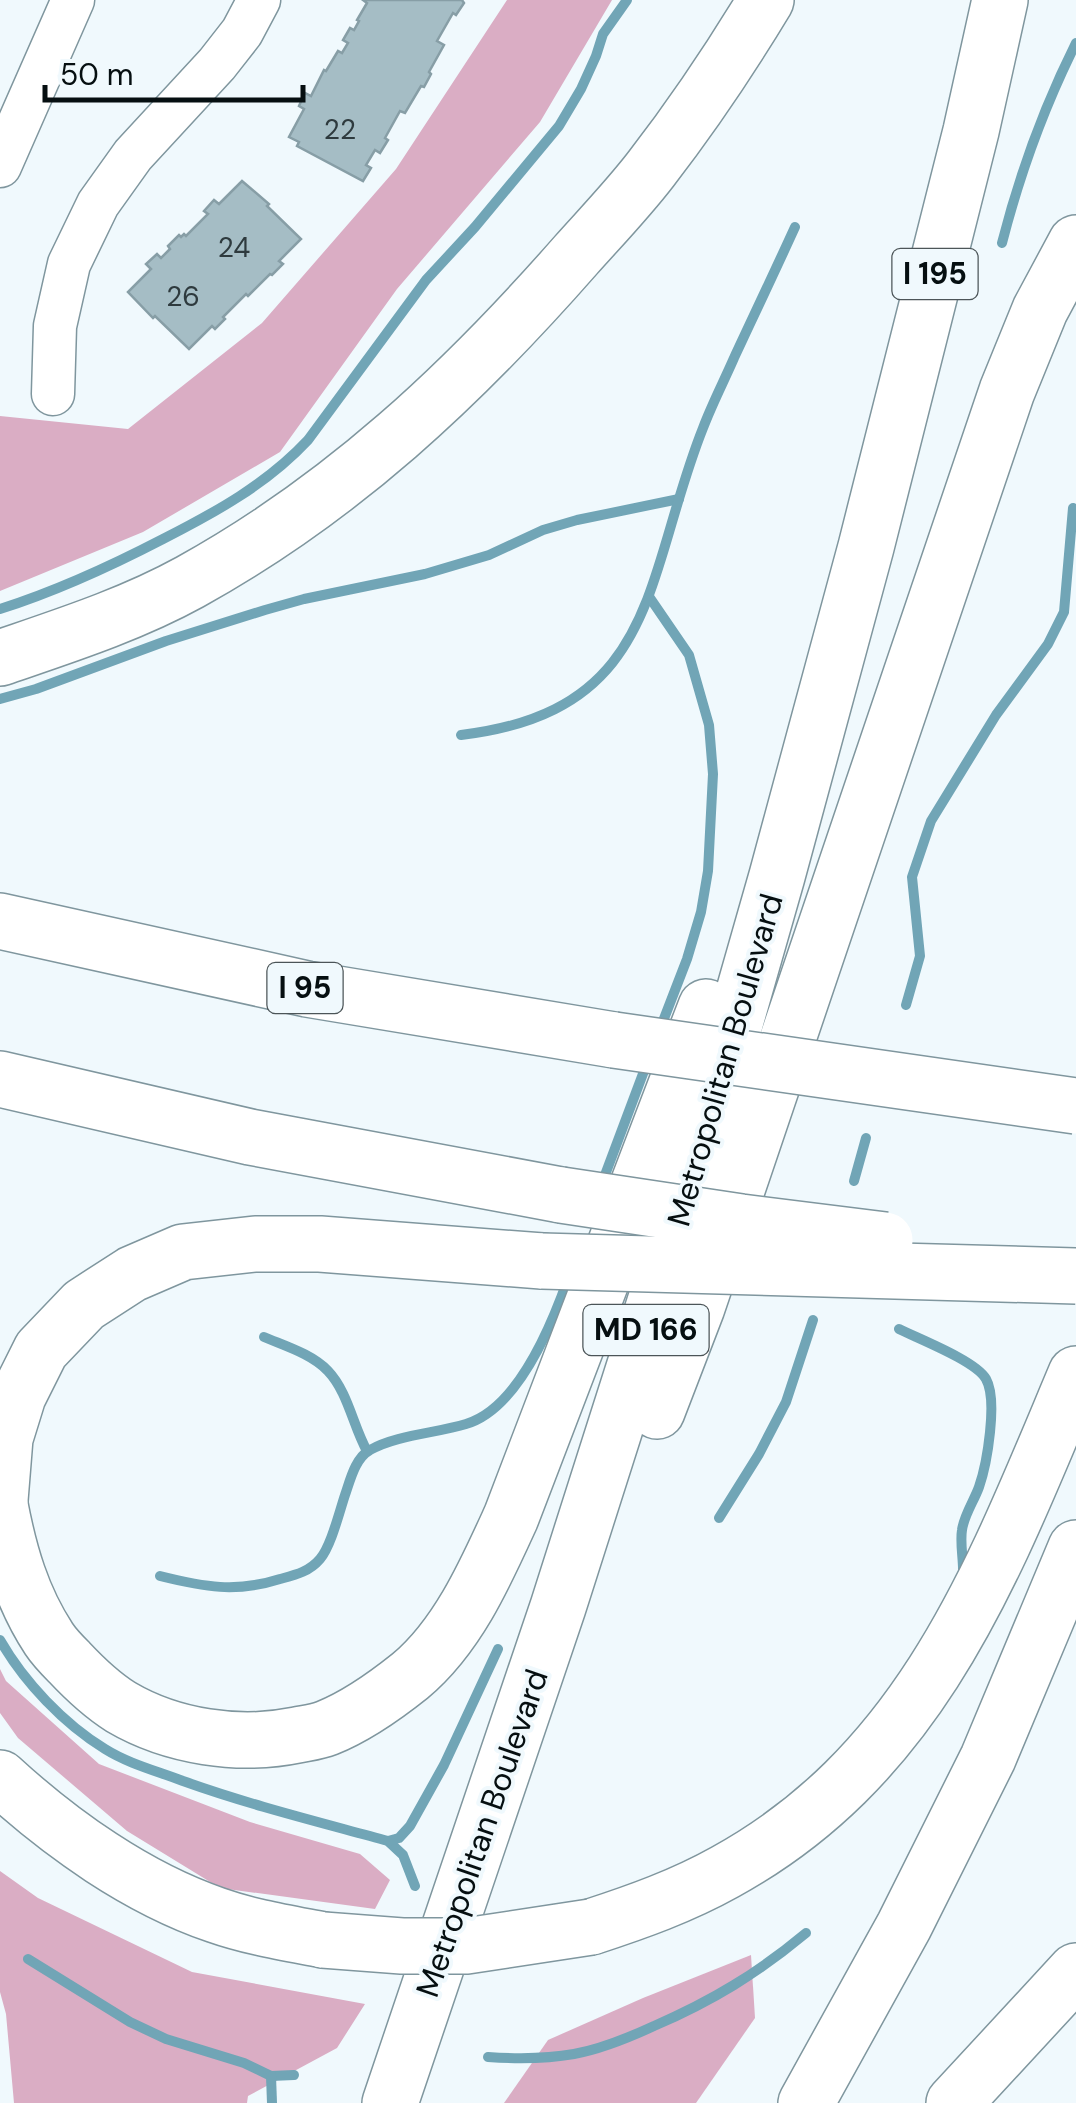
<svg xmlns="http://www.w3.org/2000/svg" width="1076" height="2103" viewBox="0 0 1076 2103" font-family="'DM Sans',sans-serif">
<style>
.forest{fill:#daadc4}
.lines{fill:none;stroke-linecap:round;stroke-linejoin:round}
.stream{stroke:#71a5b6;stroke-width:10}
.building{fill:#a5bdc5;stroke:#879ea6;stroke-width:2.5}
.minor-casing{stroke:#7f969e;stroke-width:45}
.highway-casing{stroke:#7f969e;stroke-width:58}
.minor{stroke:#fff;stroke-width:42}
.highway{stroke:#fff;stroke-width:55}
.highway-bridge-casing{stroke:#7f969e;stroke-width:58;stroke-linecap:butt}
.highway-bridge{stroke:#fff;stroke-width:55}
.labels{text-anchor:middle;stroke-width:8;stroke-linejoin:round;paint-order:stroke}
.number-label{font-size:28px;fill:#2e3a3e}
.shield{fill:#f0f9fd;stroke:#4c5558;stroke-width:2.5}
.shield-label{font-size:30px;font-weight:bold;fill:#060f11}
.street-label{font-size:32px;fill:#060f11;stroke:#f0f9fd}
</style>
<rect width="100%" height="100%" fill="#f0f9fd"/>
<g class="forest">
<polygon points="507,0 612,0 540,122 397,289 280,452 143,532 0,591 0,416 128,429 262,323 396,169"/>
<polygon points="0,1669 6,1681 99,1764 250,1822 360,1854 390,1880 375,1909 220,1888 127,1831 18,1738 0,1713"/>
<polygon points="0,1871 38,1898 192,1972 365,2004 337,2048 248,2096 247,2103 14,2103 6,2014 0,1992"/>
<polygon points="751,1955 755,2018 696,2103 504,2103 548,2040 643,1998"/>
</g>
<g class="lines">
<g class="stream">
<path d="M1002 243C1020 173 1044 107 1076 43"/>
<polyline points="650,598 689,655 709,725 713,774 708,871 701,912 687,959 660,1029"/>
<path d="M0 609C57 591 109 567 163 539 216 512 267 484 308 440L426 280 475 227 559 126 581 89 596 56 603 34 627 0"/>
<polyline points="0,699 36,689 166,641 265,610 304,599 425,574 489,555 543,530 577,520 679,499"/>
<path d="M461 735C660 711 644 576 703 428 712 404 724 381 734 358 754 315 775 271 795 227"/>
<polyline points="906,1005 920,956 912,877 931,821 996,715 1048,644 1064,612 1073,508"/>
<polyline points="854,1181 866,1138"/>
<polyline points="602,1183 647,1063"/>
<path d="M899 1329C919 1339 976 1361 986 1379 998 1400 987 1464 979 1487 974 1501 964 1515 962 1530 960 1542 963 1557 963 1569"/>
<path d="M264 1337C285 1346 312 1354 328 1371 348 1392 353 1426 367 1451"/>
<polyline points="719,1518 759,1454 786,1402 813,1320"/>
<path d="M160 1576C204 1587 236 1593 280 1579 295 1575 309 1572 320 1559 331 1546 339 1513 345 1495 350 1481 355 1458 370 1450 396 1435 437 1433 466 1424 517 1409 551 1327 568 1279"/>
<path d="M0 1640C24 1682 64 1724 105 1749 129 1764 157 1771 183 1781 250 1805 319 1822 388 1841L403 1855 415 1886"/>
<polyline points="388,1841 399,1838 410,1826 444,1765 498,1649"/>
<polyline points="28,1959 130,2022 166,2039 244,2063 271,2076 294,2075"/>
<path d="M488 2057C517 2059 546 2059 574 2054 602 2049 628 2038 654 2026 712 2001 758 1973 806 1933"/>
<polyline points="271,2076 272,2103"/>
</g>
</g>
<g class="building">
<polygon points="363,0 462,0 464,3 456,15 453,13 437,41 444,45 429,72 431,74 424,87 421,86 405,113 400,111 385,138 388,140 380,153 375,150 366,165 371,168 363,181 297,146 299,142 289,137 304,109 299,106 305,93 311,96 324,70 326,71 338,51 342,53 348,43 343,40 350,28 354,30 359,21 357,20 367,3"/>
<polygon points="242,181 269,204 267,206 301,239 279,261 283,264 272,275 270,274 248,296 246,294 223,317 225,319 215,329 212,326 189,349 155,316 153,318 128,292 151,269 146,264 157,254 161,258 170,249 168,246 179,235 181,237 184,234 186,236 208,214 204,211 214,200 219,204"/>
</g>
<g class="lines">
<g class="minor-casing">
<g id="minor">
<polyline points="0,166 73,0"/>
<polyline points="53,394 55,326 69,264 98,204 133,155 217,64 242,32 259,0"/>
</g>
</g>
<g class="highway-casing">
<g id="highway">
<path d="M0 658C64 636 130 615 190 582 342 498 462 385 576 255 601 227 628 199 651 169 692 116 731 58 766 0"/>
<polyline points="0,921 307,989 614,1040"/>
<polyline points="0,1079 250,1137 561,1195"/>
<polyline points="657,1411 697,1307 1007,391 1040,310 1076,243"/>
<polyline points="0,1500 5,1438 18,1396 41,1350 84,1305 132,1274 183,1252 255,1244 320,1244 542,1261"/>
<path d="M0 1505C9 1553 22 1598 49 1639 55 1648 62 1655 69 1662 84 1678 102 1695 121 1707 172 1737 239 1747 297 1735 307 1733 317 1732 327 1728 357 1716 385 1696 410 1676 458 1636 486 1572 511 1517L706 1007"/>
<path d="M0 1778C61 1834 137 1888 216 1915 250 1927 287 1933 323 1940"/>
<path d="M591 1927C637 1912 682 1896 725 1872 923 1763 993 1571 1076 1374"/>
<polyline points="390,2103 558,1607 658,1293 777,876 866,547 971,131 1000,0"/>
<polyline points="806,2103 904,1926 988,1758 1076,1548"/>
<polyline points="954,2103 1076,1971"/>
</g>
</g>
<use href="#minor" class="minor"/>
<use href="#highway" class="highway"/>
<g class="highway-bridge-casing">
<g id="highway-bridge">
<polyline points="614,1040 1076,1106"/>
<polyline points="561,1195 741,1222 885,1240"/>
<polyline points="542,1261 1076,1276"/>
<polyline points="323,1940 402,1946 466,1946 591,1927"/>
</g>
</g>
<use href="#highway-bridge" class="highway-bridge"/>
</g>
<g class="labels">
<g class="number-label">
<text x="340" y="139">22</text>
<text x="234" y="257">24</text>
<text x="183" y="306">26</text>
</g>
<g class="shield">
<rect x="892.5" y="249" width="85" height="50" rx="8"/>
<rect x="267.5" y="963" width="75" height="50" rx="8"/>
<rect x="583.5" y="1305" width="125" height="50" rx="8"/>
</g>
<g class="shield-label">
<text x="935" y="284">I 195</text>
<text x="305" y="998">I 95</text>
<text x="646" y="1340">MD 166</text>
</g>
<g class="street-label">
<text transform="translate(725 1060) rotate(-74)" y="11">Metropolitan Boulevard</text>
<text transform="translate(482 1833) rotate(-71)" y="11">Metropolitan Boulevard</text>
</g>
</g>
<path d="M45 85v15h258v-15" fill="none" stroke="#060f11" stroke-width="5"/>
<text x="60" y="85" font-size="30" fill="#060f11" stroke="#f0f9fd" stroke-width="8" paint-order="stroke">50 m</text>
</svg>
